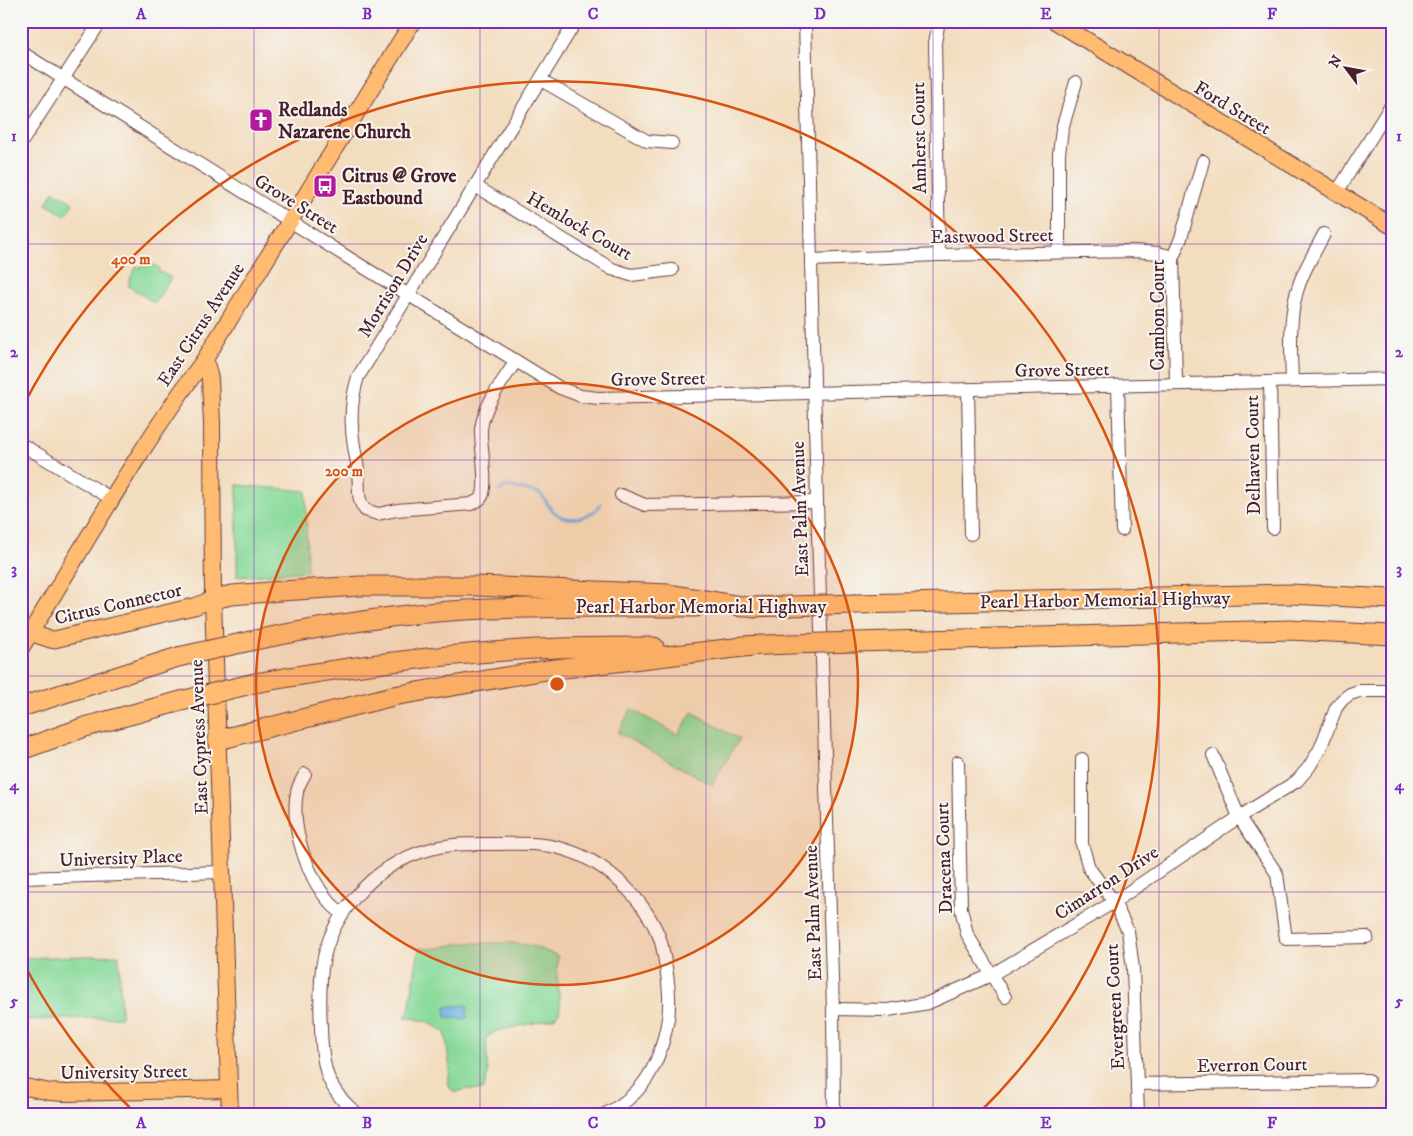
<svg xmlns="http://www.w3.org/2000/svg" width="1413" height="1136" viewBox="0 0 1413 1136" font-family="'IM FELL DW Pica',serif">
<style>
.green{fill:#87d999;stroke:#687c62}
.water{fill:#6db2e3;stroke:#5c6887}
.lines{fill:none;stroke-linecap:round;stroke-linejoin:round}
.stream{stroke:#6db2e3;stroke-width:3}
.minor-casing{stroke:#633c41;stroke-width:14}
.major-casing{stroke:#633c41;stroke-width:18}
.highway-casing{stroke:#633c41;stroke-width:21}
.minor{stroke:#fff;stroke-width:12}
.major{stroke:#ffbb71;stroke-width:16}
.highway{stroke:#ffbb71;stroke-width:19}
.highway-bridge-casing{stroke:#633c41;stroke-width:21;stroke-linecap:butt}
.highway-bridge{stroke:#ffbb71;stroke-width:19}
.grid{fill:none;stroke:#7b2cbf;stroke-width:1;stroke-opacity:0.55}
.ring{fill:none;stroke:#d8530f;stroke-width:2.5}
.labels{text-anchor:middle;stroke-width:4;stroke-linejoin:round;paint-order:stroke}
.street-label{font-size:19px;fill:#4a1f2b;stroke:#f6f6f2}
.poi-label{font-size:19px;font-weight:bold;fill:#4a1f2b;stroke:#f6f6f2;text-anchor:start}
.centre{fill:#d8530f;stroke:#f6f6f2;stroke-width:2.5}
.ring-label{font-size:15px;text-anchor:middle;font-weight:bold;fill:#d8530f;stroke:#f6f6f2;stroke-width:4;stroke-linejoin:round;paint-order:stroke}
.neatline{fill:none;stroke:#7b2cbf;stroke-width:2}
.grid-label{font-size:16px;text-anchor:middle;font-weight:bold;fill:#7b2cbf}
</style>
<rect width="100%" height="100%" fill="#f6f6f2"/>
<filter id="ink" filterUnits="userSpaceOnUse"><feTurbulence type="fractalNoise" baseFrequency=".02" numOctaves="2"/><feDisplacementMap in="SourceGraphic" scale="10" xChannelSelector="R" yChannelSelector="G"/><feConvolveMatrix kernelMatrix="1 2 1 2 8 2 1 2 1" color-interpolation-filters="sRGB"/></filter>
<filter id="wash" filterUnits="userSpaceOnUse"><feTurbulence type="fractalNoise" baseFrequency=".0096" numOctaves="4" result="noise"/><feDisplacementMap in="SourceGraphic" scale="20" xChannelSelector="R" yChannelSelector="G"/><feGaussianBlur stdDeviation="1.12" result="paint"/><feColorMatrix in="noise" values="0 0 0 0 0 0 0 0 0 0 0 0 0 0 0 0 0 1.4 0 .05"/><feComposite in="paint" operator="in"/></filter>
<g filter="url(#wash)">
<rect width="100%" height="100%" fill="#f3ddbf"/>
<g class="green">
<polygon points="54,191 73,203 65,216 46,204"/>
<polygon points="150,263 159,268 158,271 171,278 155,303 128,286 130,283 128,282 137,266 140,268 143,264 148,267"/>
<polygon points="237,485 306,491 307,571 237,577"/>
<polygon points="631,709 678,735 692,712 739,739 712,785 618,733"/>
<polygon points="462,943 513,943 533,946 558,956 557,974 560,1006 559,1013 553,1019 496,1031 486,1038 488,1074 483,1090 466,1089 454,1093 449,1086 448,1080 450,1070 445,1032 426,1021 405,1017 409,1010 419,948 431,949"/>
<polygon points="119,955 121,1017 21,1020 21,958"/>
</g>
<polygon class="water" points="465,1005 468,1007 467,1013 468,1016 466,1019 446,1017 445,1007"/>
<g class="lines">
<path class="stream" d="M499 491C502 490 504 487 506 486 508 486 535 492 539 493 546 498 547 507 554 512 567 524 592 518 601 504"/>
</g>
</g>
<g filter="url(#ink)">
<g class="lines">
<g class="minor-casing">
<g id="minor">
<polyline points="805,21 817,502 833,1009 834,1115"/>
<polyline points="939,21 935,43 939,255"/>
<path d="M21 52 352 260 560 388 581 396 598 398C863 393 1127 384 1392 379"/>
<polyline points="541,80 647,141 672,143"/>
<polyline points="21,143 101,21"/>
<polyline points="475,186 612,269 631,275 672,270"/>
<polyline points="1337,192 1392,104"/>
<polyline points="1059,252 1059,154 1062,129 1076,82"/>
<polyline points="811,260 939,255 1135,251 1158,253 1173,257"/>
<path d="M516 361C503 381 484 404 481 429 480 444 489 488 481 498 478 501 475 502 471 504L397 510 378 514 365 510C356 498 360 487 358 473 358 464 355 455 354 446 350 423 351 399 358 377L576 21"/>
<path d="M1292 381C1291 348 1288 314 1300 282 1306 266 1316 250 1324 234"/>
<polyline points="1270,382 1273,528"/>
<polyline points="1176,383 1173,257 1181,238 1203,161"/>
<polyline points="1118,386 1122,530"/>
<polyline points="968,390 971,534"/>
<polyline points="21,444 112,499"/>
<polyline points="621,495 645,505 817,502"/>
<polyline points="1213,755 1239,817 1277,874 1286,939 1367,937"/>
<polyline points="1082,759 1082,844 1089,868 1114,902 1128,931 1133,968 1138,1115"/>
<polyline points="958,762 961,908 967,934 1005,997"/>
<path d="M305 774C302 779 298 786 297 792 290 830 310 891 343 914"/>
<polyline points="21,878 222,872"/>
<polyline points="833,1009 888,1010 928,1003 991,975 1114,902 1239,817 1297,781 1309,767 1320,749 1336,708 1342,700 1350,694 1359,691 1392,691"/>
<polyline points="1137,1084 1368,1080"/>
<path d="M359 1115C326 1090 322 1067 321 1027 320 1011 320 995 321 979 324 918 373 864 431 849 452 843 474 844 495 844 518 844 541 842 563 849 605 861 642 896 659 936 663 946 664 957 666 968 669 986 671 1006 667 1024 659 1066 643 1096 603 1115"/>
</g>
</g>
<g class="major-casing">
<g id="major">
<polyline points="1055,21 1392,226"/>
<polyline points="205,359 210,379 212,424 213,599 230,1115"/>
<polyline points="31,633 52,640 196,606 213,599"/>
<path d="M21 648C81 551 137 451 205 359L413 21"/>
<polyline points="21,1086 50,1092 65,1093 229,1089"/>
</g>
</g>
<g class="highway-casing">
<g id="highway">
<polyline points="213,599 232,595 281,591 360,586 477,586 669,594 754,608"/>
<polyline points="856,604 1290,594 1392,599"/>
<polyline points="741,607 790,606"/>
<path d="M255 640C324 626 394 614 465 610 542 606 619 607 696 607"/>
<polyline points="856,642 1289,630 1392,635"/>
<polyline points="742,646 790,644"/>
<path d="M255 683C356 665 457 652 560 648 591 647 623 647 654 647"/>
<polyline points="21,707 178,657"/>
<polyline points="218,740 393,696 547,670 752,646"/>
<polyline points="21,750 85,727 181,701"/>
</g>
</g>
<use href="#minor" class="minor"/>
<use href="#major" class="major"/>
<use href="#highway" class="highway"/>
<g class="highway-bridge-casing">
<g id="highway-bridge">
<polyline points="790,606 856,604"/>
<polyline points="790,644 856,642"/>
<polyline points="178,657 255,640"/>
<polyline points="181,701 255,683"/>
</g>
</g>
<use href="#highway-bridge" class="highway-bridge"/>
</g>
</g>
<path class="grid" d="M254 21V1115M480 21V1115M706 21V1115M933 21V1115M1159 21V1115M21 244H1392M21 460H1392M21 676H1392M21 892H1392"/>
<circle cx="557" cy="684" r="301" fill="#d8530f" fill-opacity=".12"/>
<g class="ring">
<circle cx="557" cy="684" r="301"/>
<path d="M135 1113A602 602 0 0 1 23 962M23 406A602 602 0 1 1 979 1113"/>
</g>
<defs>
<g id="church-square" transform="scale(1.25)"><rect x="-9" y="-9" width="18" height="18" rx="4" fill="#b5179e" stroke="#f6f6f2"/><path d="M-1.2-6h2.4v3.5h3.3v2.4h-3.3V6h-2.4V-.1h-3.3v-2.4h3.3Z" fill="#fff"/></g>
<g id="bus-square" transform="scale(1.25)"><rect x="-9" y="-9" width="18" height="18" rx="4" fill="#b5179e" stroke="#f6f6f2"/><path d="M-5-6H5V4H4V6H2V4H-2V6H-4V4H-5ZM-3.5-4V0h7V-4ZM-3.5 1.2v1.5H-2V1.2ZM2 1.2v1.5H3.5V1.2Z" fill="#fff"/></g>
</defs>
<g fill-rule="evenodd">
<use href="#church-square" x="261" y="120"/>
<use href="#bus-square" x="325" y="186"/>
</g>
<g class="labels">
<g class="street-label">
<text transform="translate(1233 107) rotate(31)" y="7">Ford Street</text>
<text transform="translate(918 138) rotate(-91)" y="7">Amherst Court</text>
<text transform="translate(297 203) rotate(32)" y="7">Grove Street</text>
<text transform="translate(580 225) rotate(30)" y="7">Hemlock Court</text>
<text transform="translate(992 235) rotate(-1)" y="7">Eastwood Street</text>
<text transform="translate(392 285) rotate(-59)" y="7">Morrison Drive</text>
<text transform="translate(1157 315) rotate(-90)" y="7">Cambon Court</text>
<text transform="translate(200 324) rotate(-57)" y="7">East Citrus Avenue</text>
<text transform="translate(1062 369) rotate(-1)" y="7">Grove Street</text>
<text transform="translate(658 378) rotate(-1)" y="7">Grove Street</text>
<text transform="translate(1252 455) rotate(-91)" y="7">Delhaven Court</text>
<text transform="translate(799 509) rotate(-92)" y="7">East Palm Avenue</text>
<text transform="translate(1105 599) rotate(-1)" y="7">Pearl Harbor Memorial Highway</text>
<text transform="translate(118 603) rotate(-13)" y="7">Citrus Connector</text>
<text x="701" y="613">Pearl Harbor Memorial Highway</text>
<text transform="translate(198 737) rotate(-92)" y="7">East Cypress Avenue</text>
<text transform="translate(121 857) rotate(-2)" y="7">University Place</text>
<text transform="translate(943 858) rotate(-92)" y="7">Dracena Court</text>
<text transform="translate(1106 882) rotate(-33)" y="7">Cimarron Drive</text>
<text transform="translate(812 913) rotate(-92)" y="7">East Palm Avenue</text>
<text transform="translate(1114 1007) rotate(-93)" y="7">Evergreen Court</text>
<text transform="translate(1252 1064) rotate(-1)" y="7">Everron Court</text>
<text transform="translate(124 1071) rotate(-1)" y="7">University Street</text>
</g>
<g class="poi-label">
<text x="278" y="116">Redlands<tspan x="278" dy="22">Nazarene Church</tspan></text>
<text x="342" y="182">Citrus @ Grove<tspan x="342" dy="22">Eastbound</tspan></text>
</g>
</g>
<circle cx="557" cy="684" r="8" class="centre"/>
<g class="ring-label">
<text x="131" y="264">400 m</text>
<text x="344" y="476">200 m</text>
</g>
<rect width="1413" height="1136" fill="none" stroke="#f6f6f2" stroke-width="55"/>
<g transform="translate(1346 68) rotate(302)" stroke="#f6f6f2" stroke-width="4" paint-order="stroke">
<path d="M0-4L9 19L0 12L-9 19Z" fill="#4a1f2b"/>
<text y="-8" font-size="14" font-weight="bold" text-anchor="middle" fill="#4a1f2b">N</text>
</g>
<rect x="28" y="28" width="1358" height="1080" class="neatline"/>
<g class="grid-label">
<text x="141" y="19">A</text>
<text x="367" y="19">B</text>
<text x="593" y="19">C</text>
<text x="820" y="19">D</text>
<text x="1046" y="19">E</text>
<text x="1272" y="19">F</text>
<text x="14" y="141">1</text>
<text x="1399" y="141">1</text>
<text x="14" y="357">2</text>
<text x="1399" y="357">2</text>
<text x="14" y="574">3</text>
<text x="1399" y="574">3</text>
<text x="14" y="790">4</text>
<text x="1399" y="790">4</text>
<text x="14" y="1006">5</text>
<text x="1399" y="1006">5</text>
<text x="141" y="1128">A</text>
<text x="367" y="1128">B</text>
<text x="593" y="1128">C</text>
<text x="820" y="1128">D</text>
<text x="1046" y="1128">E</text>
<text x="1272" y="1128">F</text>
</g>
</svg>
